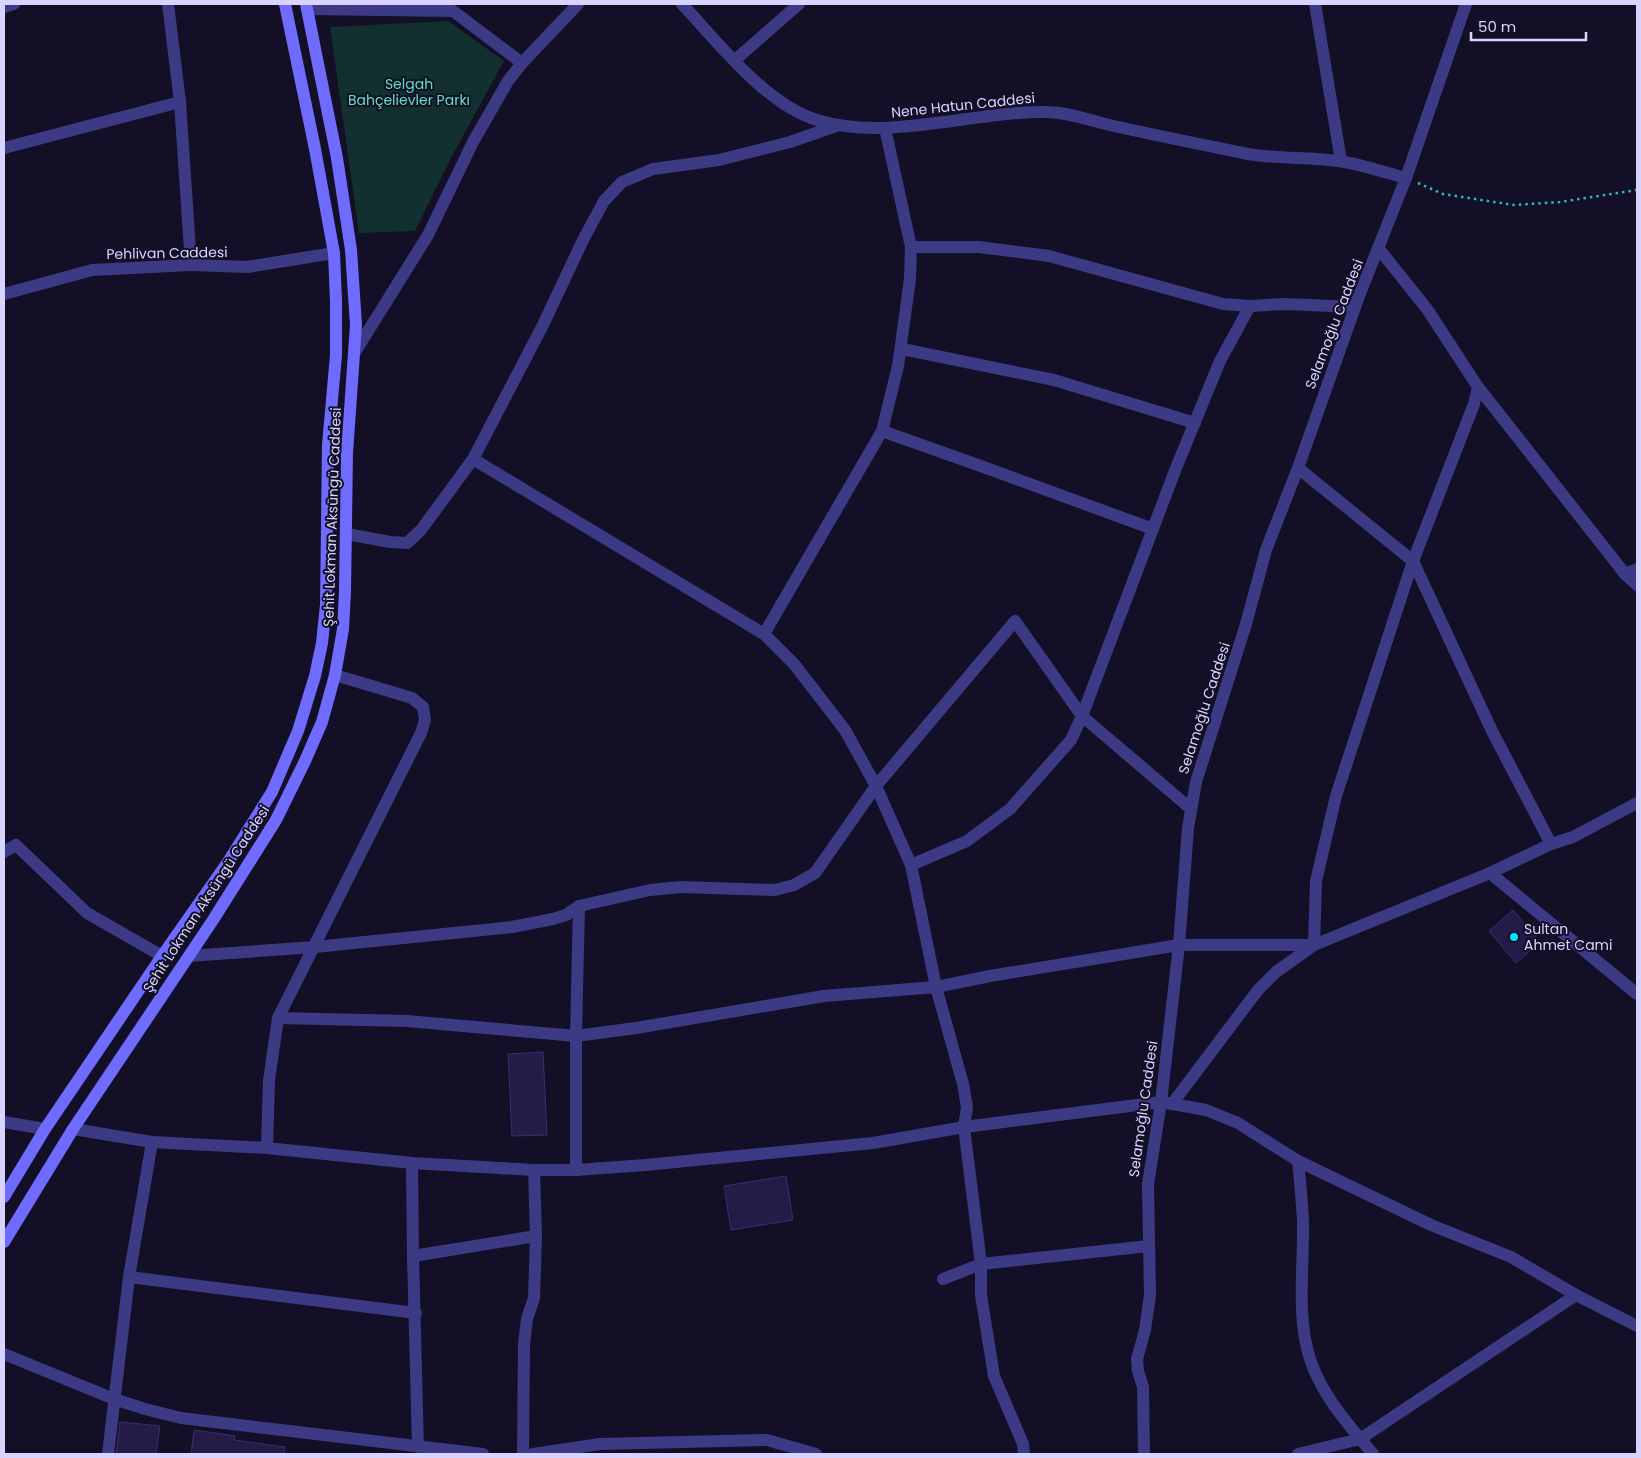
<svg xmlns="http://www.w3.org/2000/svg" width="1641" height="1458" viewBox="0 0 1641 1458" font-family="Poppins,sans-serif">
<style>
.green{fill:#12302f}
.building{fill:#241b47;stroke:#3b2d73}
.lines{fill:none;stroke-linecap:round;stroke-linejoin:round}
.path{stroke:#2fb8b0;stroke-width:2.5;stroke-dasharray:2.5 4;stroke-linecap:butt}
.minor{stroke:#3d3a85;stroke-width:12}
.tertiary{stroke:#3d3a85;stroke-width:12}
.secondary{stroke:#6f6bff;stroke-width:12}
.poi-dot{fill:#00e5ff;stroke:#130f26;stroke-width:2}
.labels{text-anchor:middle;stroke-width:4;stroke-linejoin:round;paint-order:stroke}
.park-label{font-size:14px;fill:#5fe0c0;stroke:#130f26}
.street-label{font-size:14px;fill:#d9d4ff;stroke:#130f26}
.poi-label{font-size:14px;fill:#d9d4ff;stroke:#130f26;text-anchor:start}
</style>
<rect width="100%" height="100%" fill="#130f26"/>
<polygon class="green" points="448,21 504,61 453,154 415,231 359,233 330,27"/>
<g class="building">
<polygon points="1513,910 1540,942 1516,963 1489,931"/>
<polygon points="543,1052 547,1135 512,1136 508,1054"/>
<polygon points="786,1176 793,1220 731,1230 724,1186"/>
<polygon points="120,1422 160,1426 156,1454 116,1454"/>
<polygon points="194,1430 235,1436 234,1440 285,1447 284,1454 191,1454"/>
</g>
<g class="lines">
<polyline class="path" points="1418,183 1443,194 1514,205 1560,202 1637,190"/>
<g class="minor">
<polyline points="168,4 180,102 191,265"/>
<polyline points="1315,4 1341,161"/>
<polyline points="4,7 14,4"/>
<polyline points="307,9 453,11 522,63"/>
<polyline points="735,60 799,4"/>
<polyline points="4,148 180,102"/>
<polyline points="911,247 979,247 1049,256 1223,304 1250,306 1285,304 1355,307"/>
<polyline points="1379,249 1427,309 1478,387 1625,574 1637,585"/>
<polyline points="4,294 92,270 191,265 247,267 334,253"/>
<polyline points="902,349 1054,380 1195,423"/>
<polyline points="882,431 978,465 1153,529"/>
<polyline points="473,459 764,634 794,664 845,730 876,786 911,865 936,987 963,1084 967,1107 964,1127 981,1264 981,1295 994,1376 1023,1444 1024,1454"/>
<polyline points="1298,468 1413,561 1492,731 1551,844"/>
<polyline points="347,534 390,542 407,543 421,530 473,459 543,325 583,240 604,201 622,182 653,169 719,160 790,142 839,125"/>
<polyline points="1625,574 1637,569"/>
<polyline points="764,634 882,431 898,366 910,279 911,247 885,128"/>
<polyline points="4,852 16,845 87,913 162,956"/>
<polyline points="911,865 967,841 1010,809 1071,740 1082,716 1176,468 1220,361 1250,306"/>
<polyline points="1490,873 1637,994"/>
<polyline points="189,956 315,947 512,927 553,919 566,915 579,906"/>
<polyline points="278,1018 407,1021 576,1036 636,1028 824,996 936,987 990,976 1179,945 1314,945 1316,881 1336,796 1413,561 1474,404 1478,387"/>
<polyline points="1172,1104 1258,990 1276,972 1314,945 1490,873 1551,844 1573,837 1637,803"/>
<polyline points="4,1122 45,1129"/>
<polyline points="73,1129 152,1142 267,1148 412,1163 534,1170 576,1170 645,1165 873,1143 964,1127 1161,1102 1206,1110 1238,1123 1298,1161 1431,1225 1511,1257 1576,1295 1637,1326"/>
<polyline points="267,1148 269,1080 278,1018 421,733 425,720 423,707 412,698 335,675"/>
<path d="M1298 1161C1300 1181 1302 1202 1303 1222 1304 1267 1296 1316 1310 1359 1322 1396 1349 1425 1373 1454"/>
<polyline points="412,1163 413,1256"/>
<polyline points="576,1170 576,1036 579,906 650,890 681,887 775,890 794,885 815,873 876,786 1015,621 1082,716 1191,809"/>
<polyline points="129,1277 416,1313"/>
<polyline points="943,1279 981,1264 1149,1246"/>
<polyline points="4,1354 114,1399 145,1409 181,1418 483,1454"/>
<polyline points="418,1447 413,1256 536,1236"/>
<polyline points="108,1454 129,1277 152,1142"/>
<polyline points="523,1454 524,1344 527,1319 534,1298 536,1236 534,1170"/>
<polyline points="533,1454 600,1444 767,1440 816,1454"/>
<polyline points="1298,1454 1360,1439 1576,1295"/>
</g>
<g class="tertiary">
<path d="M682 4C718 42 766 105 817 120 888 142 973 111 1046 112 1069 112 1092 121 1114 126 1159 136 1204 145 1248 154 1278 159 1308 157 1338 161 1361 164 1383 172 1406 178"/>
<polyline points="355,352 428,235 473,142 508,81 522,63 578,4"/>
<polyline points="1144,1454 1143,1387 1138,1371 1137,1359 1145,1330 1150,1295 1148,1184 1161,1102 1179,945 1188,828 1196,782 1246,624 1266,550 1298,468 1359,296 1406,178 1466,4"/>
</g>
<g class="secondary">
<polyline points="4,1197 45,1129 162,956 228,862 272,792 298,731 315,676 322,643 326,605 328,445 336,355 336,301 334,253 315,149 285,4"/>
<polyline points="4,1242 73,1129 213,920 276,820 305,761 322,722 335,675 343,629 345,592 347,453 356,325 351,250 337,158 306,4"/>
</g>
</g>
<circle class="poi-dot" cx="1514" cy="937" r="5"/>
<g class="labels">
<g class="park-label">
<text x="409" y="89">Selgah<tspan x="409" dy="16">Bahçelievler Parkı</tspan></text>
</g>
<g class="street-label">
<text transform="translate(963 105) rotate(-6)" y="5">Nene Hatun Caddesi</text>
<text transform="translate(167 253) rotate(-1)" y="5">Pehlivan Caddesi</text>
<text transform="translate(1334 324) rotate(-69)" y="5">Selamoğlu Caddesi</text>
<text transform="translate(332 517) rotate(-88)" y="5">Şehit Lokman Aksüngü Caddesi</text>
<text transform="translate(1204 708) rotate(-72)" y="5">Selamoğlu Caddesi</text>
<text transform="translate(206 899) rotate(-57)" y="5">Şehit Lokman Aksüngü Caddesi</text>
<text transform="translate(1143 1109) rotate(-82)" y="5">Selamoğlu Caddesi</text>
</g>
<g class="poi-label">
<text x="1524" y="934">Sultan<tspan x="1524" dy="16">Ahmet Cami</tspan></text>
</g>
</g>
<rect width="1641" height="1458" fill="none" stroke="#d9d4ff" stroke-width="10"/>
<path d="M1471 32v8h115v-8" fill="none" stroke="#d9d4ff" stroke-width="2.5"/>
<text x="1478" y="32" font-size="15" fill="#d9d4ff" stroke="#130f26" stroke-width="4" paint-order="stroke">50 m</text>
</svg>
